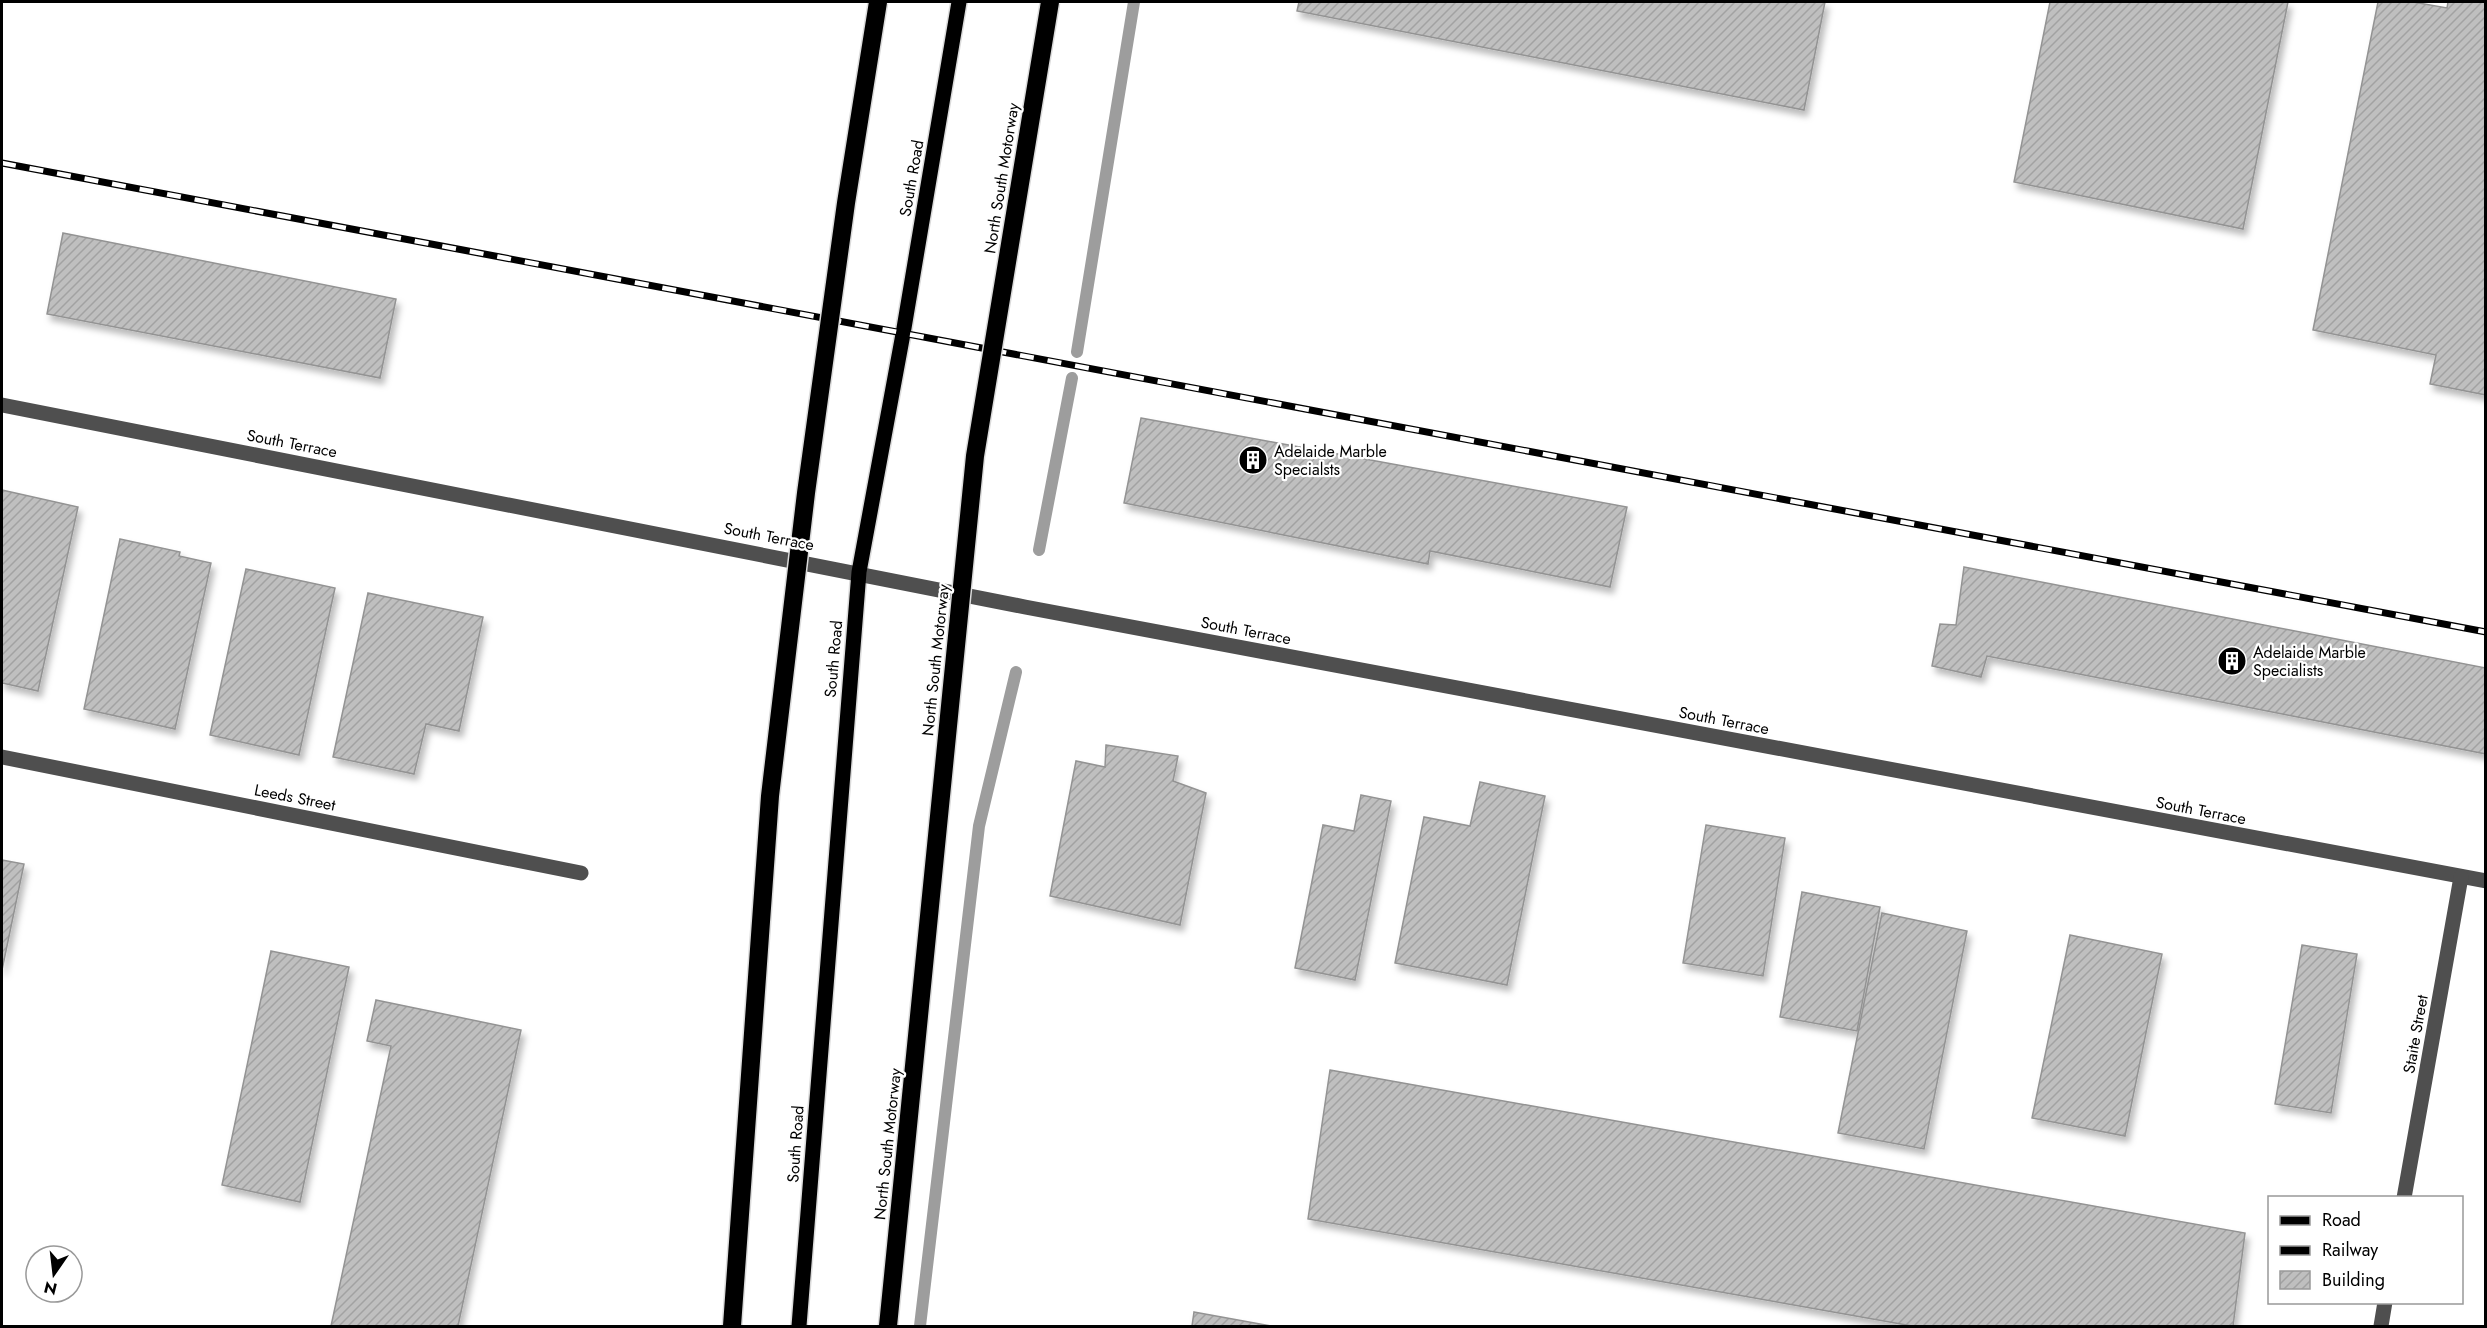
<svg xmlns="http://www.w3.org/2000/svg" width="2487" height="1328" viewBox="0 0 2487 1328" font-family="Jost,sans-serif">
<style>
.lines{fill:none;stroke-linecap:round;stroke-linejoin:round}
.stream{stroke:#9d9d9d;stroke-width:12}
.building{fill:url(#building-hatch);stroke:#939393;stroke-width:1.5;filter:url(#shadow)}
.major-casing{stroke:#dbdbdb;stroke-width:18}
.minor{stroke:#4f4f4f;stroke-width:15}
.major{stroke:#000;stroke-width:15}
.rail-casing{stroke:#000;stroke-width:7}
.rail{stroke:#fff;stroke-width:4.5;stroke-dasharray:14;stroke-linecap:butt}
.highway-bridge-casing{stroke:#dbdbdb;stroke-width:21;stroke-linecap:butt}
.highway-bridge{stroke:#000;stroke-width:18}
.labels{text-anchor:middle;stroke-width:4.5;stroke-linejoin:round;paint-order:stroke}
.street-label{font-size:16px;fill:#000;stroke:#fff}
.poi-label{font-size:16px;fill:#000;stroke:#fff;text-anchor:start}
</style>
<defs>
<pattern id="building-hatch" width="6" height="6" patternUnits="userSpaceOnUse" patternTransform="scale(1.5)"><rect width="6" height="6" fill="#bfbfbf"/><path d="M-1 1l2-2M0 6l6-6M5 7l2-2" fill="none" stroke="#a2a2a2"/></pattern>
<filter id="shadow"><feDropShadow dx="3.5" dy="6" stdDeviation="3" flood-color="#0004"/></filter>
</defs>
<rect width="100%" height="100%" fill="#fff"/>
<g class="lines">
<g class="stream">
<polyline points="1077,352 1134,2"/>
<polyline points="1039,550 1072,378"/>
<polyline points="920,1326 979,826 1016,672"/>
</g>
</g>
<g class="building">
<polygon points="1299,2 1825,2 1804,110 1297,11"/>
<polygon points="2050,2 2288,2 2243,229 2014,182"/>
<polygon points="2378,2 2413,2 2447,8 2448,2 2486,2 2486,395 2430,384 2436,355 2313,330"/>
<polygon points="63,233 396,299 380,378 47,314"/>
<polygon points="1141,418 1627,507 1610,587 1430,551 1428,564 1124,503"/>
<polygon points="2,490 78,507 38,691 2,683"/>
<polygon points="120,539 180,552 179,556 211,563 175,729 84,709"/>
<polygon points="1964,567 2486,668 2486,754 1987,656 1981,677 1932,666 1940,624 1956,625"/>
<polygon points="246,569 335,588 299,755 210,735"/>
<polygon points="368,593 483,617 459,731 426,724 414,774 333,757"/>
<polygon points="1106,745 1178,756 1173,781 1206,793 1180,925 1050,896 1076,761 1105,767"/>
<polygon points="1480,782 1545,796 1507,985 1395,963 1424,817 1470,826"/>
<polygon points="1361,795 1391,801 1355,980 1295,968 1323,825 1354,831"/>
<polygon points="1706,825 1785,838 1763,976 1683,963"/>
<polygon points="2,860 24,864 2,970"/>
<polygon points="1802,892 1880,907 1857,1031 1780,1017"/>
<polygon points="1882,913 1967,931 1924,1149 1838,1133"/>
<polygon points="2070,935 2162,954 2125,1136 2032,1118"/>
<polygon points="2302,945 2357,954 2331,1113 2275,1104"/>
<polygon points="271,951 349,967 300,1202 222,1185"/>
<polygon points="376,1000 521,1030 458,1326 331,1326 391,1046 367,1041"/>
<polygon points="1330,1070 2245,1233 2233,1326 1912,1326 1308,1219"/>
<polygon points="1194,1312 1271,1326 1192,1326"/>
</g>
<g class="lines">
<g class="major-casing">
<polyline id="major" points="799,1326 859,572 903,334 959,2"/>
</g>
<g class="minor">
<polyline points="2,405 1025,607 2486,881"/>
<polyline points="2,757 581,873"/>
<polyline points="2404,1198 2461,877"/>
<polyline points="2381,1326 2385,1302"/>
</g>
<use href="#major" class="major"/>
<g class="rail-casing">
<polyline id="rail" points="2,163 2486,632"/>
</g>
<use href="#rail" class="rail"/>
<g class="highway-bridge-casing">
<g id="highway-bridge">
<polyline points="732,1326 770,796 806,493 846,203 878,2"/>
<polyline points="888,1326 975,456 1050,2"/>
</g>
</g>
<use href="#highway-bridge" class="highway-bridge"/>
</g>
<defs>
<g id="building-disc" transform="scale(1.5)"><circle r="9.5" fill="#000" stroke="#fff"/><path d="M-4-6H4V6H1V3H-1V6H-4ZM-2.5-4.3h1.7v1.8h-1.7ZM.8-4.3h1.7v1.8H.8ZM-2.5-1h1.7V.8h-1.7ZM.8-1h1.7V.8H.8Z" fill="#fff"/></g>
</defs>
<g fill-rule="evenodd">
<use href="#building-disc" x="1253" y="460"/>
<use href="#building-disc" x="2232" y="661"/>
</g>
<g class="labels">
<g class="street-label">
<text transform="translate(911 178) rotate(-80)" y="6">South Road</text>
<text transform="translate(1001 178) rotate(-81)" y="6">North South Motorway</text>
<text transform="translate(292 443) rotate(11)" y="6">South Terrace</text>
<text transform="translate(769 536) rotate(11)" y="6">South Terrace</text>
<text transform="translate(1246 630) rotate(11)" y="6">South Terrace</text>
<text transform="translate(833 659) rotate(-85)" y="6">South Road</text>
<text transform="translate(935 660) rotate(-84)" y="6">North South Motorway</text>
<text transform="translate(1724 720) rotate(11)" y="6">South Terrace</text>
<text transform="translate(295 797) rotate(11)" y="6">Leeds Street</text>
<text transform="translate(2201 810) rotate(11)" y="6">South Terrace</text>
<text transform="translate(2415 1034) rotate(-80)" y="6">Staite Street</text>
<text transform="translate(795 1144) rotate(-86)" y="6">South Road</text>
<text transform="translate(887 1144) rotate(-84)" y="6">North South Motorway</text>
</g>
<g class="poi-label">
<text x="1274" y="457">Adelaide Marble<tspan x="1274" dy="18">Specialsts</tspan></text>
<text x="2253" y="658">Adelaide Marble<tspan x="2253" dy="18">Specialists</tspan></text>
</g>
</g>
<rect width="2487" height="1328" fill="none" stroke="#000000" stroke-width="6"/>
<rect x="2268" y="1196" width="195" height="108" fill="#ffffff" stroke="#999999" stroke-width="1.5"/>
<rect x="2280" y="1216" width="30" height="9" fill="#000000" stroke="#999999" stroke-width="1.5"/>
<text x="2322" y="1226" font-size="18" fill="#000000">Road</text>
<rect x="2280" y="1246" width="30" height="9" fill="#000000" stroke="#999999" stroke-width="1.5"/>
<text x="2322" y="1256" font-size="18" fill="#000000">Railway</text>
<rect x="2280" y="1271" width="30" height="18" fill="url(#building-hatch)" stroke="#999999" stroke-width="1.5"/>
<text x="2322" y="1286" font-size="18" fill="#000000">Building</text>
<g transform="translate(54 1274) rotate(194)"><circle r="28" fill="#ffffff" stroke="#999999" stroke-width="1.5"/>
<path d="M0-4.5L10 22L0 15L-10 22Z" fill="#000000"/>
<text y="-9" font-size="16" font-weight="bold" text-anchor="middle" fill="#000000">N</text>
</g>
</svg>
